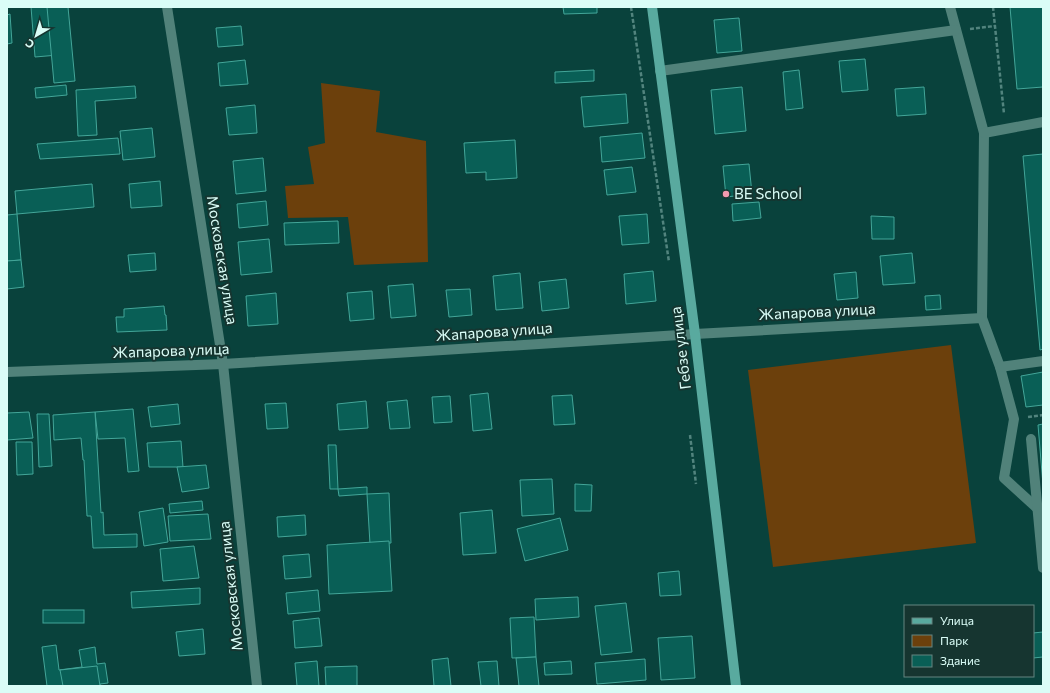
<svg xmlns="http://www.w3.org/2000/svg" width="1050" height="693" viewBox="0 0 1050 693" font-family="Commissioner,sans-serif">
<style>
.green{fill:#6c400c}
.building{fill:#095f56;stroke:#43a699}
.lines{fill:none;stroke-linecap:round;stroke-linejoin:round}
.path{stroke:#52847e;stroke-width:2.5;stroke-dasharray:4 2;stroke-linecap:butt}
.lane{stroke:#51827a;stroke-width:10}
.street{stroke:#51827a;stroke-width:10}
.secondary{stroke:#59aa9f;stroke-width:10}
.poi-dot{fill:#f29aaf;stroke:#163530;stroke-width:1.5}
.labels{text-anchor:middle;stroke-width:4;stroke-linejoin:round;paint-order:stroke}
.poi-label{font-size:15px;fill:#dafdf7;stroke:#163530;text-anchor:start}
.street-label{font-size:15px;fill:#dafdf7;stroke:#163530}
</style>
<rect width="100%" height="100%" fill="#09423c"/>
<g class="green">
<polygon points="321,83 380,91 376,132 426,141 428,262 354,265 348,217 288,218 285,186 314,184 308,147 325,143"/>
<polygon points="951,345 976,543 773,567 748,370"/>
</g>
<g class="building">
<polygon points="31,7 54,7 58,55 35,57"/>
<polygon points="47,7 68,7 75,81 54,83"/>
<polygon points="563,7 597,7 597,13 564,14"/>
<polygon points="1010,7 1043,7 1043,87 1017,89"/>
<polygon points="10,14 12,43 7,44 7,15"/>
<polygon points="739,18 742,51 717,53 714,20"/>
<polygon points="241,26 243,45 218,47 216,28"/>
<polygon points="865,59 868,90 842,92 839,61"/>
<polygon points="245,60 248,84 220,86 218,63"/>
<polygon points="594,70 594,81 555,83 555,72"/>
<polygon points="799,70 803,108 786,110 783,72"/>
<polygon points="66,85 67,95 36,98 35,88"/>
<polygon points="135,86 136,98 95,101 97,135 78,136 76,90"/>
<polygon points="742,87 746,131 715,134 711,90"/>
<polygon points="924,87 926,114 897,116 895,89"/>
<polygon points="626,94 628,123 584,127 581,97"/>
<polygon points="255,105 257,133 229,135 226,108"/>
<polygon points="152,128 155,157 123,160 120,131"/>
<polygon points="642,133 645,158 602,162 600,137"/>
<polygon points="118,138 120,154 40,159 37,144"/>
<polygon points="515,140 517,178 486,180 486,172 466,173 464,143"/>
<polygon points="1043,154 1043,349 1040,350 1023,156"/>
<polygon points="263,158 266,191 236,194 233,161"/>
<polygon points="749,164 752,194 726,197 723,166"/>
<polygon points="632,167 636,192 607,195 604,170"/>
<polygon points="160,181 162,206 131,208 129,184"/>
<polygon points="92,184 94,207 17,214 15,191"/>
<polygon points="266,201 268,225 239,228 237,204"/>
<polygon points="759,202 761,218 733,221 732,204"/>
<polygon points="17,214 21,260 7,261 7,215"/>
<polygon points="647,214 649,243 622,245 619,216"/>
<polygon points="871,216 894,217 894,239 872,239"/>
<polygon points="338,221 339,243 285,245 284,223"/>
<polygon points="269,239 272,272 241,275 238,242"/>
<polygon points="155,253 156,270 130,272 128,255"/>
<polygon points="912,253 915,283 883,285 880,256"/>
<polygon points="21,260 24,287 7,289 7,261"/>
<polygon points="653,271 656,301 626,304 624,274"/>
<polygon points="856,272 858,298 837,300 834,274"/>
<polygon points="520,273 523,308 496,310 493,276"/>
<polygon points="566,279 569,308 542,311 539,282"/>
<polygon points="413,284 416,316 391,318 388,286"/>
<polygon points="470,289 472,315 449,317 446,290"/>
<polygon points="372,291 374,319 350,321 347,293"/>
<polygon points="276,293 278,324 248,326 246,296"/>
<polygon points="940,295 941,309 926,310 925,296"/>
<polygon points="164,306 165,315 166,315 167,330 117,332 116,317 124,317 124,309"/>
<polygon points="1043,372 1043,405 1026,407 1021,376"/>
<polygon points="488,393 492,429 473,431 470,395"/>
<polygon points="572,395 575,424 554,425 552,396"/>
<polygon points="450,396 452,422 434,423 432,397"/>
<polygon points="407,400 410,428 390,429 387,402"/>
<polygon points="366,401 368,428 339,430 337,404"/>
<polygon points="286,403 288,428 267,429 265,404"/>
<polygon points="178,404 180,424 151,427 148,407"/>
<polygon points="133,409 139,471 128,472 125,438 98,439 95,412"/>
<polygon points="29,412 33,438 7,440 7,413"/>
<polygon points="95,412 101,513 103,512 104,535 137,534 137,547 93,548 91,516 87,516 84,460 83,460 81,438 54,440 53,415"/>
<polygon points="37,414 49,414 52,466 39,467"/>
<polygon points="1043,424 1043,485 1038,425"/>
<polygon points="181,441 183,467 149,467 147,443"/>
<polygon points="16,442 32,442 33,474 17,475"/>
<polygon points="328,445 336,445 338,489 330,489"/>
<polygon points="206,465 209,488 182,492 177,467"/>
<polygon points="552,479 554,514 522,516 520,480"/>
<polygon points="575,484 592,485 591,511 575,511"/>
<polygon points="367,487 367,494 339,496 338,489"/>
<polygon points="389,493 391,543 370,544 367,494"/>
<polygon points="202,501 203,510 170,513 169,504"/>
<polygon points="163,508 168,542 144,546 139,512"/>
<polygon points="492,510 496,553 463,555 460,513"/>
<polygon points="208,514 211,539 170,541 168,516"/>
<polygon points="305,515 306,535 278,537 277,517"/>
<polygon points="560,518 568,550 525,561 517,529"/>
<polygon points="389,541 392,591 329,594 327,545"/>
<polygon points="194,546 199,578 163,581 160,549"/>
<polygon points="309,554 311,577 285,579 283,556"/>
<polygon points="679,571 681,595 660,596 658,573"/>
<polygon points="200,588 200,604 132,608 131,592"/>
<polygon points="318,590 320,611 288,614 286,593"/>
<polygon points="578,597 579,617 536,620 535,599"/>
<polygon points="626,603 632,652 601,655 595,606"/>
<rect x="43" y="610" width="41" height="13"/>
<polygon points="534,617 536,657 512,658 510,618"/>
<polygon points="319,618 322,646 295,648 293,621"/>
<polygon points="203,629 205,654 179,656 176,632"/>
<polygon points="1043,632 1043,657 1033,658 1033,633"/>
<polygon points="692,636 695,678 661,680 658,638"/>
<polygon points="56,645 59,670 82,667 79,650 95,647 97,664 105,663 108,683 100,684 100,686 47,686 42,647"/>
<polygon points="536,657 539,686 519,686 516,658"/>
<polygon points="448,658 451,686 434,686 432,660"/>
<polygon points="645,659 646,680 597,684 595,663"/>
<polygon points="317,661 319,686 297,686 295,663"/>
<polygon points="497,661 499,686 481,686 478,662"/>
<polygon points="571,661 572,674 545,675 544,663"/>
<polygon points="97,666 100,686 63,686 60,670"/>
<polygon points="357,666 357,686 326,686 325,667"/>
</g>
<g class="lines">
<g class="path">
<polyline points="631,7 669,262"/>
<polyline points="993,7 1004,114"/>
<polyline points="970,29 995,26"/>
<polyline points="1028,417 1043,415"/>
<polyline points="690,435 696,484"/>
</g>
<g class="lane">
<polyline points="950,7 984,133 982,318 1000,367 1014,419 1004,478 1038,509"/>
<polyline points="660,71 956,30"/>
<polyline points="984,133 1043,122"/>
<polyline points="1000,367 1043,361"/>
<polyline points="1031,439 1043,568"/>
</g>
<g class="street">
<polyline points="167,7 223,364 257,686"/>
<polyline points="7,372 223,364 695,334 982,318"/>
</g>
<polyline class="secondary" points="652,7 695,334 736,686"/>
</g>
<circle class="poi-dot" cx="726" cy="194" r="4"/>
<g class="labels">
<g class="poi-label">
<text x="734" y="199">BE School</text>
</g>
<g class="street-label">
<text transform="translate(222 260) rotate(81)" y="5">Московская улица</text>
<text transform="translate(817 312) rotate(-3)" y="5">Жапарова улица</text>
<text transform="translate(494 332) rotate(-4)" y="5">Жапарова улица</text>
<text transform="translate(681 348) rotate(-97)" y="5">Гебзе улица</text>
<text transform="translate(171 351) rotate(-2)" y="5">Жапарова улица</text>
<text transform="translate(231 586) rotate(-96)" y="5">Московская улица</text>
</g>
</g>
<rect width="1050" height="693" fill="none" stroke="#dafdf7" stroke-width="16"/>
<rect x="904" y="605" width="130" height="72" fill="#163530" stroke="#648580"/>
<rect x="912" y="618" width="20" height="6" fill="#59aa9f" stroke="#648580"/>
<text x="940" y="625" font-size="12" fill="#dafdf7">Улица</text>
<rect x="912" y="635" width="20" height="12" fill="#6c400c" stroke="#648580"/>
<text x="940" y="645" font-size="12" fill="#dafdf7">Парк</text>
<rect x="912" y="655" width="20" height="12" fill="#095f56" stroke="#648580"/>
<text x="940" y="665" font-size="12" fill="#dafdf7">Здание</text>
<g transform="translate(36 36) rotate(218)" stroke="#163530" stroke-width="3" paint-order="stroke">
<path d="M0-3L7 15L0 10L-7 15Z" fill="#dafdf7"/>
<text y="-6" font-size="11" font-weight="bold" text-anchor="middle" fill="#dafdf7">С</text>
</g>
</svg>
